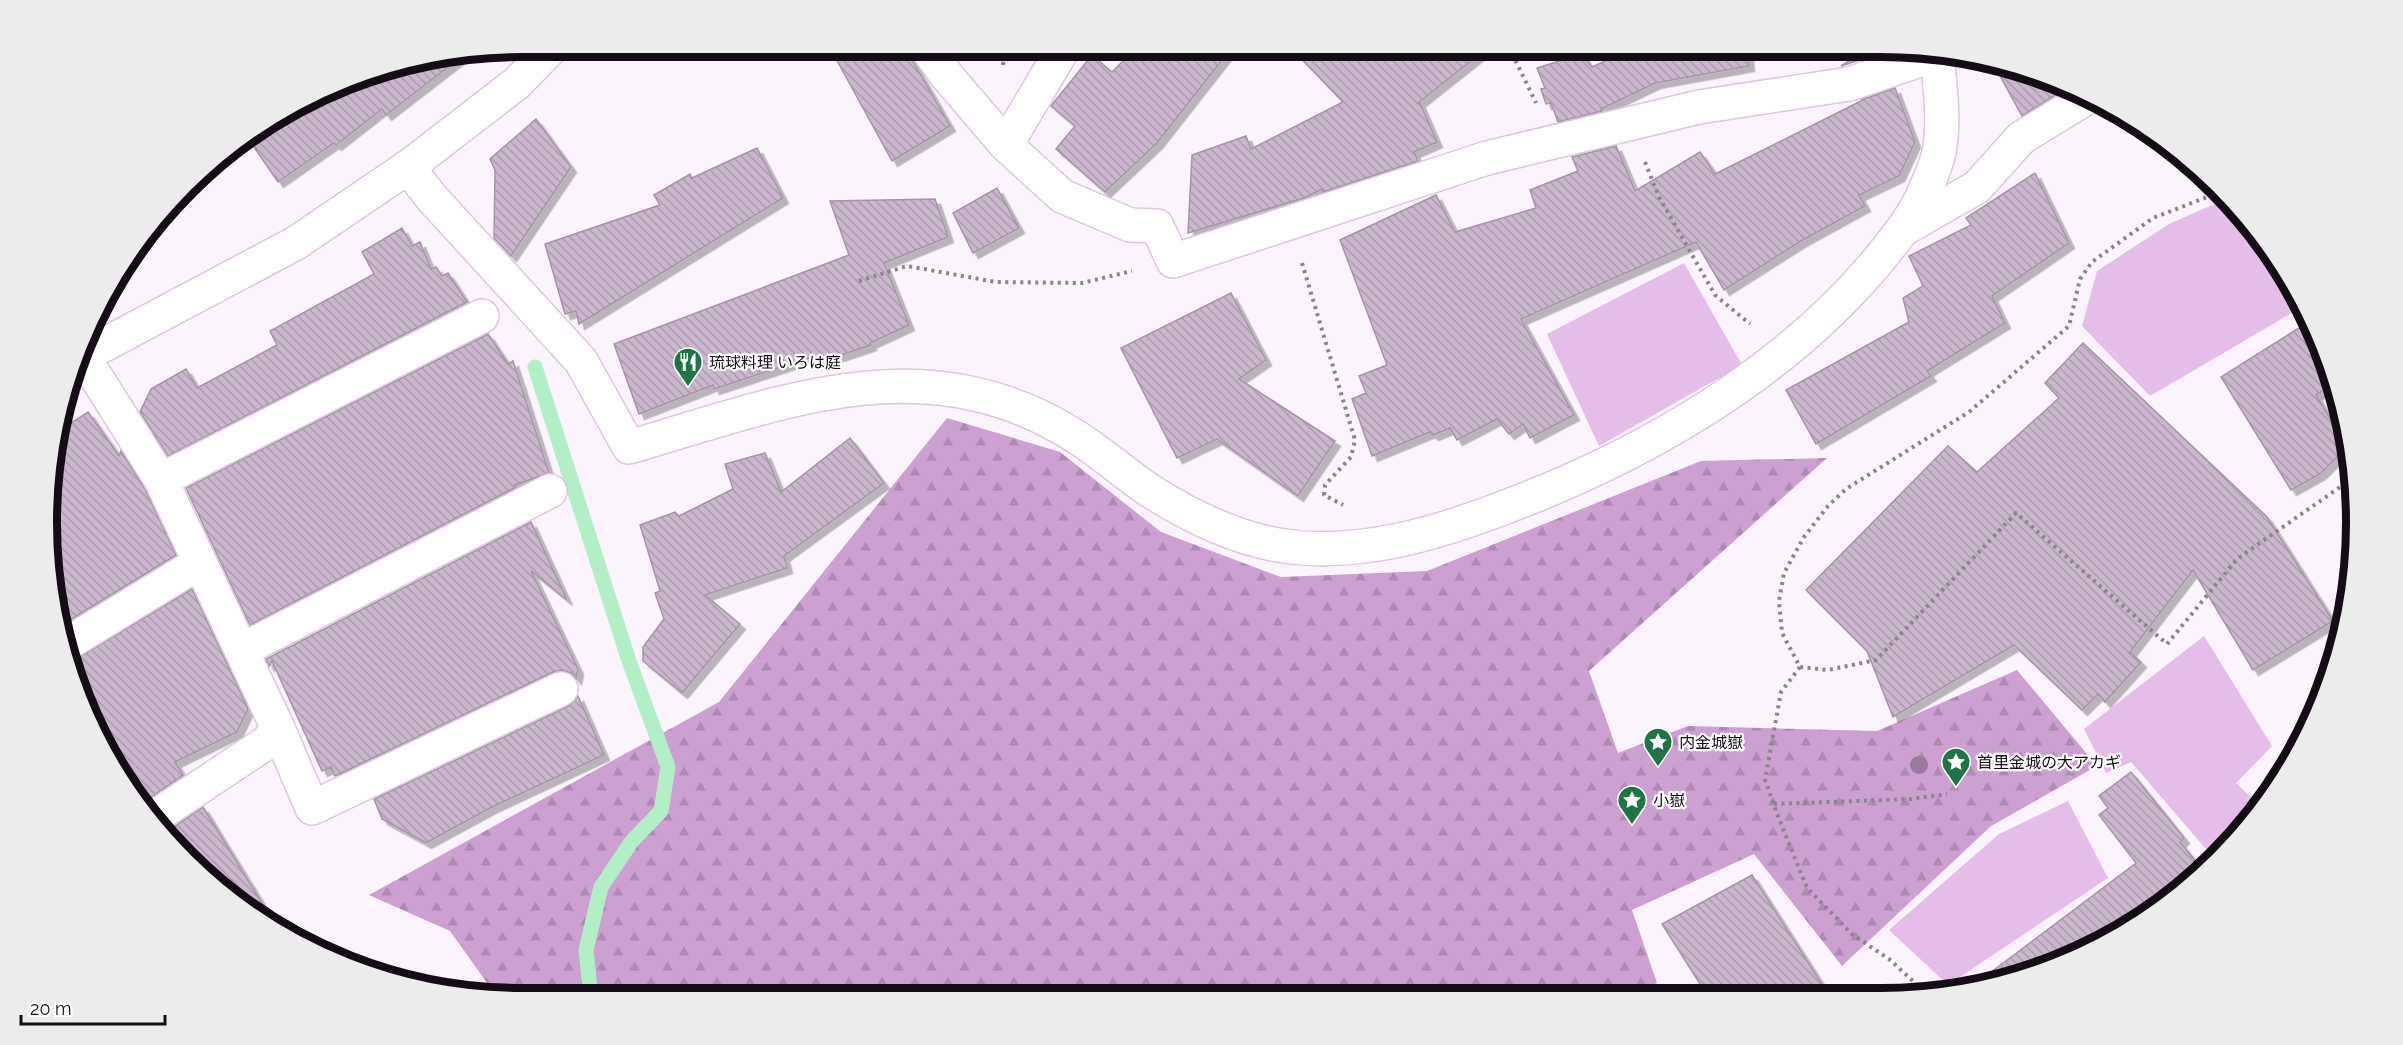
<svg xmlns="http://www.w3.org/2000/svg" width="2403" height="1045" viewBox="0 0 2403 1045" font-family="Raleway,'Noto Sans JP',sans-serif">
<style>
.grass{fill:#e4bde8}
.forest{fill:url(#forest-firs)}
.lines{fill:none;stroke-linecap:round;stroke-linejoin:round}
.stream{stroke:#b2efc6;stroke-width:15}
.building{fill:url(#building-back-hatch);stroke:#a793a9;stroke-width:1.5;filter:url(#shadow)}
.street-casing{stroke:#dcc7de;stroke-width:36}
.secondary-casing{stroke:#dcc7de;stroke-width:36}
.path{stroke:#8b848c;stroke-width:4;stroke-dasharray:3 4.5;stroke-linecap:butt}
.street{stroke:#fff;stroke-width:33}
.secondary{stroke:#fff;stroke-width:33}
.tree{fill:#9a799e}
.labels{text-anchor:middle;stroke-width:4.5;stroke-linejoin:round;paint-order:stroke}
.poi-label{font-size:16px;fill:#140d15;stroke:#fff;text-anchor:start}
.rim{fill:none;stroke:#140d15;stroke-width:8}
</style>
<defs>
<pattern id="forest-firs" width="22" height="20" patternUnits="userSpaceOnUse" patternTransform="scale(1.5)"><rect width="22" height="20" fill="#cca0d1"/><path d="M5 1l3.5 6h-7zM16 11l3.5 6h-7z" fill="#ae89b3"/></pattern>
<pattern id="building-back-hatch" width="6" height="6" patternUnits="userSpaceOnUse" patternTransform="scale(1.5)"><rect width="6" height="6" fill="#cab6cd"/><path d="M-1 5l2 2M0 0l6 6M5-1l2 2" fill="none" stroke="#ad9baf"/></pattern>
<filter id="shadow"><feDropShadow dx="5.5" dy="5.5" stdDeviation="0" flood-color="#0004"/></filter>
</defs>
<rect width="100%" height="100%" fill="#fcf4fd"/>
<g class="grass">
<polygon points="2226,199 2258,233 2304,306 2150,396 2082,326 2097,271 2169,224"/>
<polygon points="1684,263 1742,365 1599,446 1547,334"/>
<polygon points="2204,636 2272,746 2236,783 2259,805 2212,856 2131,762 2106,773 2084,729"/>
<polygon points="2068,801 2108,878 1948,985 1889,930 1999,834"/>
</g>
<polygon class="forest" points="947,418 1060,452 1161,532 1281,577 1427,571 1701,461 1827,458 1589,671 1618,753 1688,726 1877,731 2017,670 2097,766 1991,826 1842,966 1754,854 1632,910 1657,983 1631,995 523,998 495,994 450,931 369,895 719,702"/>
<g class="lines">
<polyline class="stream" points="535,367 629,661 668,767 661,811 632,841 601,887 586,950 591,998"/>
</g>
<g class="building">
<polygon points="829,46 904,46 950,126 892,161"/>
<polygon points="1138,46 1233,46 1157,143 1105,192 1056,149 1075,126 1051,106 1092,55 1112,72"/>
<polygon points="1289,46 1490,46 1418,103 1420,103 1437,142 1414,152 1418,161 1323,192 1322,189 1304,198 1188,233 1192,155 1246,136 1251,149 1343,102"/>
<polygon points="1638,46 1747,46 1749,66 1655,83 1601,109 1602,111 1558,122 1551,103 1546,104 1541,89 1545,88 1537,68 1582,54 1592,67"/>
<polygon points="1873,46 1878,46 1881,53 1841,66"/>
<polygon points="461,57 386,115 382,109 336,145 334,143 278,182 247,137 285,110 369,72"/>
<polygon points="1994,65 2034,72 2068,87 2022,116"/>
<polygon points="1895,88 1915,142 1899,176 1859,195 1865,206 1801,241 1724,290 1696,242 1521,319 1574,415 1530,438 1523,424 1509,434 1497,419 1457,440 1450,428 1433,435 1430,432 1372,456 1352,399 1366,393 1359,376 1387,365 1340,240 1436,195 1455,232 1536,208 1530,190 1578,171 1572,157 1616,146 1635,191 1700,152 1715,174 1863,100 1861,100"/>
<polygon points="536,119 571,167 511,256 494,238 495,170 490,159"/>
<polygon points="757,148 783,198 579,324 576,311 565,314 545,244 660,205 654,195 690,174 692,178"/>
<polygon points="2035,173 2069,243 1992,296 2005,323 1927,371 1931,376 1816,444 1786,390 1909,322 1903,298 1923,286 1909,256 1971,225 1966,218"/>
<polygon points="997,188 1019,228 973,253 953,213"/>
<polygon points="935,199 948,237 884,263 909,325 870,343 871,345 814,364 811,357 714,389 713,385 639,414 614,344 849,255 830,201"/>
<polygon points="402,228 412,246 420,242 431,269 436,267 442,276 448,273 467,302 168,456 140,412 151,389 186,369 197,388 277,345 270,331 374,274 362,252"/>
<polygon points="1231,293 1266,360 1239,379 1335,441 1298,496 1217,439 1177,458 1121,348"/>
<polygon points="2302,326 2334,383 2316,395 2347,447 2320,474 2291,490 2221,377"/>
<polygon points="488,334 508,364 513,361 549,473 515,485 516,487 250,625 186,488"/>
<polygon points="2083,343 2267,517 2333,621 2253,670 2193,570 2130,652 2141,662 2105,702 2098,694 2082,710 2014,645 1893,717 1867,651 1806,590 1948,446 1977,472 2059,398 2045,383"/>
<polygon points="88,412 119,456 121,451 145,489 176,555 60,626 51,585 56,433"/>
<polygon points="850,438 884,483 784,556 787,568 705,595 740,624 682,693 643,661 643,647 664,619 655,593 660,591 640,525 675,512 679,516 733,489 725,464 765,453 781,492"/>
<polygon points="531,522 567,600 531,571 578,669 576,679 571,673 563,670 553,672 335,776 331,767 322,771 272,661 269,666 266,659"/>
<polygon points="192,589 248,709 237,732 175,762 183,775 144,802 110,760 72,676 69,663"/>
<polygon points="578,696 604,755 492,807 426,843 382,819 374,799 569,706"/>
<polygon points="2131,772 2184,838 2180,842 2201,868 2171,900 2063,962 1980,985 1978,982 2136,863 2099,815 2108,808 2099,796"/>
<polygon points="203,807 273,921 269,924 209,881 168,831"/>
<polygon points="1752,875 1829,995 1707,995 1662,924"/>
</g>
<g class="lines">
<g class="street-casing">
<g id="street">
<polyline points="926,47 947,76 1006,145 1062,196 1130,225 1157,226 1173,261 1487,158 1699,107 1849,84 1935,55"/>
<polyline points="1006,145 1064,47"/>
<path d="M408 167 431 197 581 361 629 447C783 402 928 341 1078 438 1103 454 1125 474 1149 490 1191 517 1241 541 1291 547 1363 555 1435 534 1503 508 1644 455 1784 375 1881 257 1896 238 1912 219 1922 197 1928 184 1936 167 1939 152 1945 121 1940 87 1937 56"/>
<polyline points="1904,229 1977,187 2021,138 2088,97"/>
<polyline points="83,356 161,480 277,726 269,741 156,816"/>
<polyline points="161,480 482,316"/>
<polyline points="65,645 199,563"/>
<polyline points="242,650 550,491"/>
<polyline points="277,726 312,808 561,689"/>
</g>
</g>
<g class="secondary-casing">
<polyline id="secondary" points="83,356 296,243 408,167 517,83 552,47"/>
</g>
<g class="path">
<polyline points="1509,47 1536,103"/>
<polyline points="1003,65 1005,47"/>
<polyline points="1645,162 1659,197 1715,295 1750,324"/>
<polyline points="2220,192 2153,218 2092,262 2080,279 2069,326 1969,412 1846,489 1828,506 1804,537 1784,573 1779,601 1782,633 1800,667 1828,670 1876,660 2016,513 2167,644 2237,559 2353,478"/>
<polyline points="1302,263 1355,440 1351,457 1325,485 1324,495 1343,505"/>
<polyline points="859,281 907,266 996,282 1082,283 1132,271"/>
<polyline points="1800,667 1781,692 1765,780 1779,819 1807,888 1853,935 1889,959 1927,994"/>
<polyline points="1774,804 1911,799 1947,794"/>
</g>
<use href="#street" class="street"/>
<use href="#secondary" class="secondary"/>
</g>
<circle class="tree" cx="1919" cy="765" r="9"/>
<defs>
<g id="restaurant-pin" transform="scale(1.5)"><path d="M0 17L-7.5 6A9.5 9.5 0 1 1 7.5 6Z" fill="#207345" stroke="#fff"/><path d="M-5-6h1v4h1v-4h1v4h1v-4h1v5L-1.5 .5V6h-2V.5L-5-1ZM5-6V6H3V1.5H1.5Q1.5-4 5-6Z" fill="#fff"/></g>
<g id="sight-pin" transform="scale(1.5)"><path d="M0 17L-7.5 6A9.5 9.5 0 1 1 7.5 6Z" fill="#207345" stroke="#fff"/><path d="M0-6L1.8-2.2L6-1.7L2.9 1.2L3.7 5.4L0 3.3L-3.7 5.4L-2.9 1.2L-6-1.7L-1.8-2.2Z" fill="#fff"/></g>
</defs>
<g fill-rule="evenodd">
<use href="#restaurant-pin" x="688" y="362"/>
<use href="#sight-pin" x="1658" y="742"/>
<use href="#sight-pin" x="1956" y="762"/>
<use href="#sight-pin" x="1632" y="800"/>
</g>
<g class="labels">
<g class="poi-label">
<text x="709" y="368">琉球料理 いろは庭</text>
<text x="1679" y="748">内金城嶽</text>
<text x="1977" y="768">首里金城の大アカギ</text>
<text x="1653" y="806">小嶽</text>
</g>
</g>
<path d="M0 0H2403V1045H0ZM522 57H1881A465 465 0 0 1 2346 522V523A465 465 0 0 1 1881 988H522A465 465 0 0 1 57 523V522A465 465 0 0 1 522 57Z" fill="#ececec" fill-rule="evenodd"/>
<path class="rim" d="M522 57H1881A465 465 0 0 1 2346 522V523A465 465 0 0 1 1881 988H522A465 465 0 0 1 57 523V522A465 465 0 0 1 522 57Z"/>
<path d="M21 1015v9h144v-9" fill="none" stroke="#140d15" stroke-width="3"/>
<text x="30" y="1015" font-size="18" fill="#140d15" stroke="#ffffff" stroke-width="4.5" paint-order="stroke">20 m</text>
</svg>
